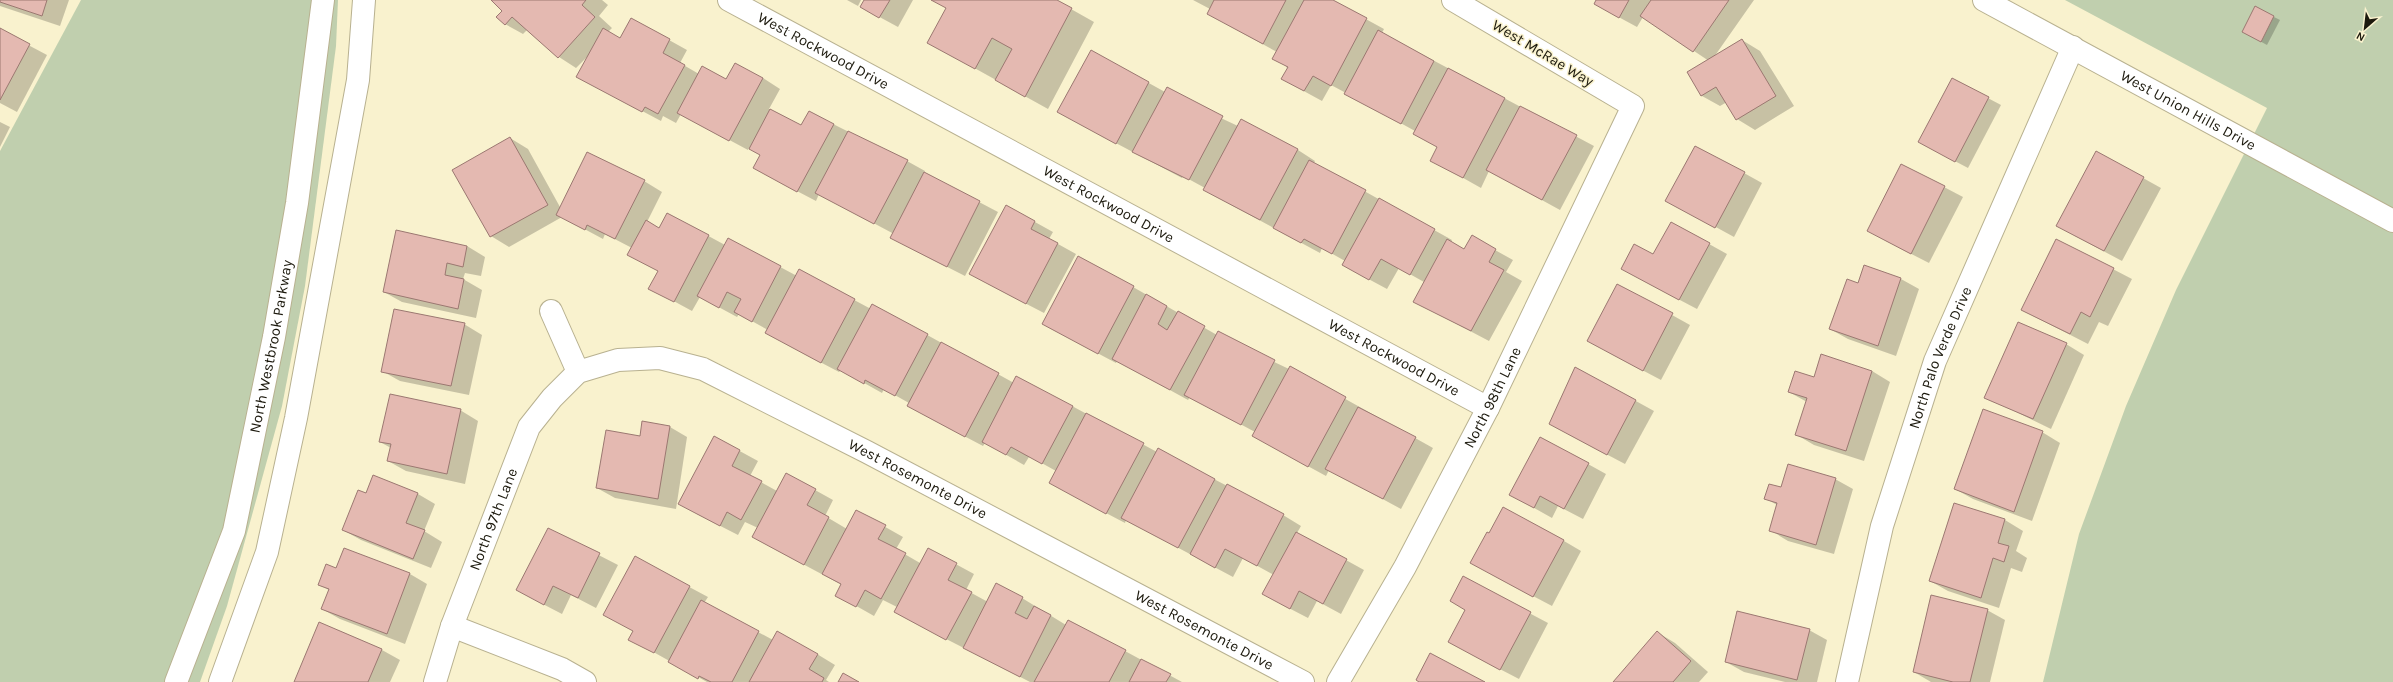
<svg xmlns="http://www.w3.org/2000/svg" width="2393" height="682" viewBox="0 0 2393 682" font-family="Karla,sans-serif">
<style>
.green{fill:#c0cfae}
.shadow{fill:#0003}
.building{fill:#e4b9b1;stroke:#9b7871}
.lines{fill:none;stroke-linecap:round;stroke-linejoin:round}
.street-casing{stroke:#b8b190;stroke-width:24}
.secondary-casing{stroke:#b8b190;stroke-width:24}
.street{stroke:#fff;stroke-width:22}
.secondary{stroke:#fff;stroke-width:22}
.labels{text-anchor:middle;stroke-width:3;stroke-linejoin:round;paint-order:stroke}
.street-label{font-size:15px;fill:#1c190d;stroke:#f9f2ce}
</style>
<rect width="100%" height="100%" fill="#f9f2ce"/>
<g class="green">
<polygon points="81,0 338,0 336,46 305,286 282,406 227,606 200,682 0,682 0,151"/>
<polygon points="2065,0 2393,0 2393,682 2043,682 2079,534 2126,406 2176,290 2267,108"/>
</g>
<g class="shadow">
<polygon points="0,0 69,0 60,26 0,6"/>
<polygon points="492,0 602,0 608,5 599,16 612,28 608,32 621,39 669,40 687,50 680,63 699,74 727,80 763,78 780,89 769,109 802,127 833,124 907,161 925,171 924,173 998,212 965,276 910,248 892,238 894,234 819,194 816,201 772,178 761,155 749,148 748,150 681,114 676,123 663,116 661,121 595,86 588,56 576,68 559,57 527,30 523,34 505,24 504,10"/>
<polygon points="847,0 861,0 858,6"/>
<polygon points="865,0 913,0 898,27 861,7"/>
<polygon points="933,0 1055,0 1094,22 1048,109 951,55 947,8"/>
<polygon points="1193,0 1331,0 1384,29 1382,33 1594,146 1560,210 1489,171 1481,188 1449,170 1438,147 1415,131 1346,93 1331,85 1322,101 1300,89 1277,52 1226,24 1210,9"/>
<polygon points="1597,0 1754,0 1714,57 1742,40 1760,51 1794,106 1755,130 1737,119 1727,102 1720,106 1702,96 1689,73 1709,61 1643,17 1637,27 1613,14"/>
<polygon points="2256,8 2280,20 2267,45 2243,32"/>
<polygon points="0,30 47,55 17,112 0,103"/>
<polygon points="1091,51 1165,92 1238,126 1241,120 1298,150 1315,161 1314,163 1452,240 1451,243 1464,250 1495,250 1513,260 1506,272 1522,281 1489,341 1432,311 1424,282 1399,268 1387,289 1361,275 1345,261 1322,248 1320,253 1222,200 1205,188 1183,176 1182,178 1076,122"/>
<polygon points="1952,79 2001,105 1968,168 1932,149"/>
<polygon points="0,122 10,127 0,147"/>
<polygon points="510,138 528,149 560,207 644,181 662,192 647,222 660,229 668,214 725,245 728,239 797,276 800,271 871,309 873,305 1014,383 1072,406 1157,452 1158,450 1283,515 1301,526 1297,533 1364,570 1341,614 1317,601 1308,618 1281,604 1274,575 1243,558 1233,577 1126,520 1125,523 1068,493 1056,471 1038,461 1029,457 1024,465 985,443 983,446 926,416 909,403 884,389 882,393 841,370 839,372 784,343 768,330 739,314 737,317 700,297 692,311 668,298 659,271 632,248 605,234 603,239 562,217 509,247 491,236"/>
<polygon points="1902,165 1963,197 1929,263 1886,241"/>
<polygon points="1744,173 1762,183 1734,237 1683,209"/>
<polygon points="2143,178 2161,188 2122,261 2075,236"/>
<polygon points="1006,206 1053,232 1049,239 1076,254 1044,313 988,284"/>
<polygon points="2057,240 2132,279 2108,326 2099,322 2088,344 2022,310"/>
<polygon points="1709,244 1727,254 1697,309 1640,279"/>
<polygon points="467,246 485,257 481,276 465,273 463,279 482,290 476,318 402,302 384,292"/>
<polygon points="1864,267 1901,279 1919,289 1896,356 1848,339 1830,329 1858,284"/>
<polygon points="1618,285 1690,325 1661,380 1606,351"/>
<polygon points="1133,287 1217,335 1289,369 1290,368 1433,448 1401,509 1329,470 1326,476 1271,446 1255,432 1190,397 1188,400 1117,361 1116,363 1043,324"/>
<polygon points="464,324 482,335 469,395 400,381 382,371"/>
<polygon points="2066,344 2084,355 2051,429 1986,397"/>
<polygon points="1576,368 1654,411 1625,464 1568,434"/>
<polygon points="1872,371 1890,382 1864,461 1814,445 1797,435 1807,402 1789,392 1815,378"/>
<polygon points="460,410 478,421 465,484 406,471 388,461 391,448 380,442"/>
<polygon points="670,427 687,437 676,509 615,498 597,488 641,437"/>
<polygon points="2042,432 2060,443 2032,521 1973,499 1955,489"/>
<polygon points="714,437 758,461 750,476 777,491 815,490 833,500 825,516 847,529 857,511 903,537 896,549 920,563 928,549 974,574 966,590 988,602 1022,598 1066,625 1125,651 1182,682 1030,682 913,622 897,607 883,600 874,616 837,595 842,585 771,547 758,528 745,522 738,535 697,514"/>
<polygon points="1541,438 1606,474 1583,519 1558,506 1552,518 1511,495"/>
<polygon points="1835,479 1853,489 1834,554 1788,541 1770,530 1777,505 1765,498 1781,488"/>
<polygon points="367,494 418,494 435,504 424,531 442,542 431,568 361,540 343,530"/>
<polygon points="1954,504 2005,520 2023,531 2016,551 2027,558 2022,572 2011,568 1999,608 1948,591 1930,581"/>
<polygon points="548,529 618,565 596,608 571,595 562,614 535,600"/>
<polygon points="1564,541 1581,551 1552,606 1489,573"/>
<polygon points="635,558 708,597 704,603 773,640 817,654 835,665 826,680 829,682 707,682 648,649 634,631"/>
<polygon points="337,570 410,574 427,584 405,644 340,619 322,609 329,590 319,585"/>
<polygon points="1463,578 1548,623 1519,679 1467,652"/>
<polygon points="1987,610 2005,620 1990,682 1931,682 1914,672"/>
<polygon points="320,623 382,650 400,660 390,682 295,682"/>
<polygon points="1809,630 1827,640 1817,682 1785,682 1744,672 1726,662"/>
<polygon points="1657,632 1675,643 1708,672 1699,682 1614,682"/>
</g>
<g class="building">
<polygon points="0,0 47,0 42,16 0,2"/>
<polygon points="491,0 586,0 582,5 595,17 558,58 512,17 505,25 496,17 502,11"/>
<polygon points="864,0 890,0 879,18 860,7"/>
<polygon points="931,0 1057,0 1072,8 1025,97 995,80 1012,49 992,38 975,69 927,43 946,8"/>
<polygon points="1214,0 1286,0 1263,44 1207,14"/>
<polygon points="1304,0 1333,0 1367,18 1331,86 1313,76 1304,91 1281,79 1288,67 1272,59"/>
<polygon points="1596,0 1629,0 1619,18 1594,4"/>
<polygon points="1651,0 1729,0 1693,52 1640,16"/>
<polygon points="2255,6 2274,16 2261,42 2242,32"/>
<polygon points="631,18 670,39 663,53 685,65 658,114 645,107 642,112 576,77 603,28 620,38"/>
<polygon points="0,28 30,44 0,100"/>
<polygon points="1378,30 1434,61 1401,124 1344,94"/>
<polygon points="1742,39 1776,96 1736,120 1716,87 1701,96 1687,72"/>
<polygon points="1091,50 1149,82 1116,144 1057,112"/>
<polygon points="735,63 763,78 729,141 677,113 702,66 726,79"/>
<polygon points="1448,68 1505,98 1463,178 1430,161 1437,147 1413,134"/>
<polygon points="1952,78 1989,97 1955,162 1918,142"/>
<polygon points="1167,87 1223,116 1189,180 1132,152"/>
<polygon points="1520,106 1577,135 1542,200 1486,170"/>
<polygon points="770,109 801,125 809,111 834,124 797,192 753,168 760,155 749,149"/>
<polygon points="1241,119 1298,149 1260,220 1203,190"/>
<polygon points="848,131 908,160 874,224 815,193"/>
<polygon points="510,137 548,205 490,237 452,170"/>
<polygon points="1695,146 1745,172 1715,228 1665,201"/>
<polygon points="2096,151 2144,177 2104,251 2056,226"/>
<polygon points="587,152 645,180 615,239 587,225 585,230 556,215"/>
<polygon points="1309,160 1366,190 1332,254 1304,239 1301,243 1273,228"/>
<polygon points="1901,164 1945,186 1911,254 1867,231"/>
<polygon points="924,172 980,201 947,267 890,238"/>
<polygon points="1379,198 1435,229 1410,275 1381,259 1369,280 1342,265"/>
<polygon points="1006,205 1035,221 1031,229 1058,243 1026,304 969,274"/>
<polygon points="667,213 709,235 674,302 648,289 658,271 627,255 646,220 659,228"/>
<polygon points="1671,222 1710,243 1679,300 1621,269 1634,244 1653,254"/>
<polygon points="396,230 467,246 463,267 447,263 445,275 464,279 458,309 383,292"/>
<polygon points="1472,235 1496,249 1489,262 1504,270 1471,331 1413,302 1447,239 1464,249"/>
<polygon points="728,238 781,266 752,322 734,312 741,299 727,292 719,308 697,296"/>
<polygon points="2056,239 2114,268 2090,317 2081,312 2070,334 2021,310"/>
<polygon points="1078,256 1134,286 1098,354 1042,324"/>
<polygon points="1864,265 1901,278 1878,346 1829,329 1847,279 1858,283"/>
<polygon points="799,269 855,299 821,363 765,333"/>
<polygon points="1617,284 1673,313 1643,371 1587,341"/>
<polygon points="1146,294 1167,306 1158,324 1167,330 1178,311 1205,326 1170,390 1112,359"/>
<polygon points="872,304 928,334 895,396 865,380 864,384 837,369"/>
<polygon points="394,309 465,323 451,386 381,372"/>
<polygon points="2018,322 2067,343 2033,419 1984,398"/>
<polygon points="1218,331 1275,360 1241,425 1184,395"/>
<polygon points="941,342 999,373 965,437 907,406"/>
<polygon points="1821,354 1872,371 1846,451 1795,435 1807,398 1788,392 1795,371 1814,377"/>
<polygon points="1290,366 1346,397 1308,467 1252,436"/>
<polygon points="1575,367 1636,400 1607,455 1549,424"/>
<polygon points="1016,376 1073,406 1042,464 1011,447 1006,455 982,442"/>
<polygon points="390,394 461,409 447,474 387,461 391,444 379,442"/>
<polygon points="1358,407 1416,437 1383,499 1325,469"/>
<polygon points="1983,409 2043,431 2014,512 1954,489"/>
<polygon points="1086,413 1144,443 1106,514 1049,483"/>
<polygon points="642,421 670,426 658,499 596,488 606,430 640,436"/>
<polygon points="714,436 740,450 732,466 762,481 741,520 727,512 720,526 678,504"/>
<polygon points="1540,437 1589,463 1564,509 1540,496 1534,508 1509,495"/>
<polygon points="1158,448 1215,479 1178,548 1121,518"/>
<polygon points="1788,464 1836,478 1816,545 1769,531 1777,503 1764,499 1769,484 1781,487"/>
<polygon points="786,473 816,489 807,505 829,517 804,565 752,537"/>
<polygon points="373,475 418,493 406,523 425,530 413,559 342,530 358,490 366,493"/>
<polygon points="1227,484 1284,514 1257,566 1225,549 1215,568 1190,554"/>
<polygon points="1954,503 2005,519 1998,543 2009,546 2004,562 1993,558 1981,598 1929,581"/>
<polygon points="1503,507 1564,540 1533,597 1470,563 1487,532 1489,533"/>
<polygon points="856,510 886,525 878,539 906,553 881,599 865,590 856,607 835,596 841,584 822,574"/>
<polygon points="548,528 600,553 578,598 553,586 544,605 516,590"/>
<polygon points="1296,532 1347,559 1323,604 1299,591 1290,609 1262,594"/>
<polygon points="344,548 410,573 387,634 321,609 329,589 318,585 326,564 336,568"/>
<polygon points="928,548 957,563 948,580 972,592 946,640 894,612"/>
<polygon points="635,556 690,586 654,653 628,640 633,631 603,615"/>
<polygon points="1463,576 1531,612 1500,670 1448,642 1465,610 1450,601"/>
<polygon points="996,583 1023,597 1015,613 1027,619 1034,606 1051,615 1020,677 963,648"/>
<polygon points="1931,595 1988,609 1970,682 1953,682 1913,672"/>
<polygon points="701,600 759,631 732,682 711,682 699,676 698,679 668,662"/>
<polygon points="1737,611 1810,629 1797,680 1725,662"/>
<polygon points="1068,620 1126,650 1109,682 1034,682"/>
<polygon points="319,622 382,649 368,682 294,682"/>
<polygon points="777,631 818,654 809,669 824,678 822,682 749,682"/>
<polygon points="1657,631 1691,661 1673,682 1613,682"/>
<polygon points="1430,653 1485,682 1419,682 1416,680"/>
<polygon points="1141,659 1171,674 1166,682 1129,682"/>
<polygon points="843,673 859,682 838,682"/>
</g>
<g class="lines">
<g class="street-casing">
<g id="street">
<path id="s1" d="M729 0 1488 408"/>
<polyline points="551,311 578,372"/>
<polyline points="452,626 562,669 585,682"/>
<path id="s2" d="M435 682 452 626 529 427 552 398 578 372 618 360 660 358 703 369 867 452 1303 682"/>
<path id="s3" d="M1338 682 1405 567 1488 408 1633 106 1453 0"/>
<path id="s4" d="M1847 682 1882 526 1935 361 2073 47"/>
</g>
</g>
<g class="secondary-casing">
<g id="secondary">
<path id="s5" d="M1984 0 2393 221"/>
<path id="s6" d="M176 682 234 531 274 337 297 203 323 0"/>
<polyline points="220,682 267,552 296,418 358,80 364,0"/>
</g>
</g>
<use href="#street" class="street"/>
<use href="#secondary" class="secondary"/>
</g>
<g class="labels">
<g class="street-label">
<text dy="5" stroke="none"><textPath href="#s1" startOffset="107">West Rockwood Drive</textPath></text>
<text transform="translate(1543 53) rotate(31)" y="5">West McRae Way</text>
<text dy="5" stroke="none"><textPath href="#s5" startOffset="232">West Union Hills Drive</textPath></text>
<text dy="5" stroke="none"><textPath href="#s1" startOffset="431">West Rockwood Drive</textPath></text>
<text dy="5" stroke="none"><textPath href="#s6" startOffset="350">North Westbrook Parkway</textPath></text>
<text dy="5" stroke="none"><textPath href="#s1" startOffset="755">West Rockwood Drive</textPath></text>
<text dy="5" stroke="none"><textPath href="#s4" startOffset="338">North Palo Verde Drive</textPath></text>
<text dy="5" stroke="none"><textPath href="#s3" startOffset="324">North 98th Lane</textPath></text>
<text dy="5" stroke="none"><textPath href="#s2" startOffset="715">West Rosemonte Drive</textPath></text>
<text dy="5" stroke="none"><textPath href="#s2" startOffset="173">North 97th Lane</textPath></text>
<text dy="5" stroke="none"><textPath href="#s2" startOffset="1039">West Rosemonte Drive</textPath></text>
</g>
</g>
<g transform="translate(2365 28) rotate(208)" stroke="#f9f2ce" stroke-width="3" paint-order="stroke">
<path d="M0-3L7 15L0 10L-7 15Z" fill="#1c190d"/>
<text y="-6" font-size="11" font-weight="bold" text-anchor="middle" fill="#1c190d">N</text>
</g>
</svg>
